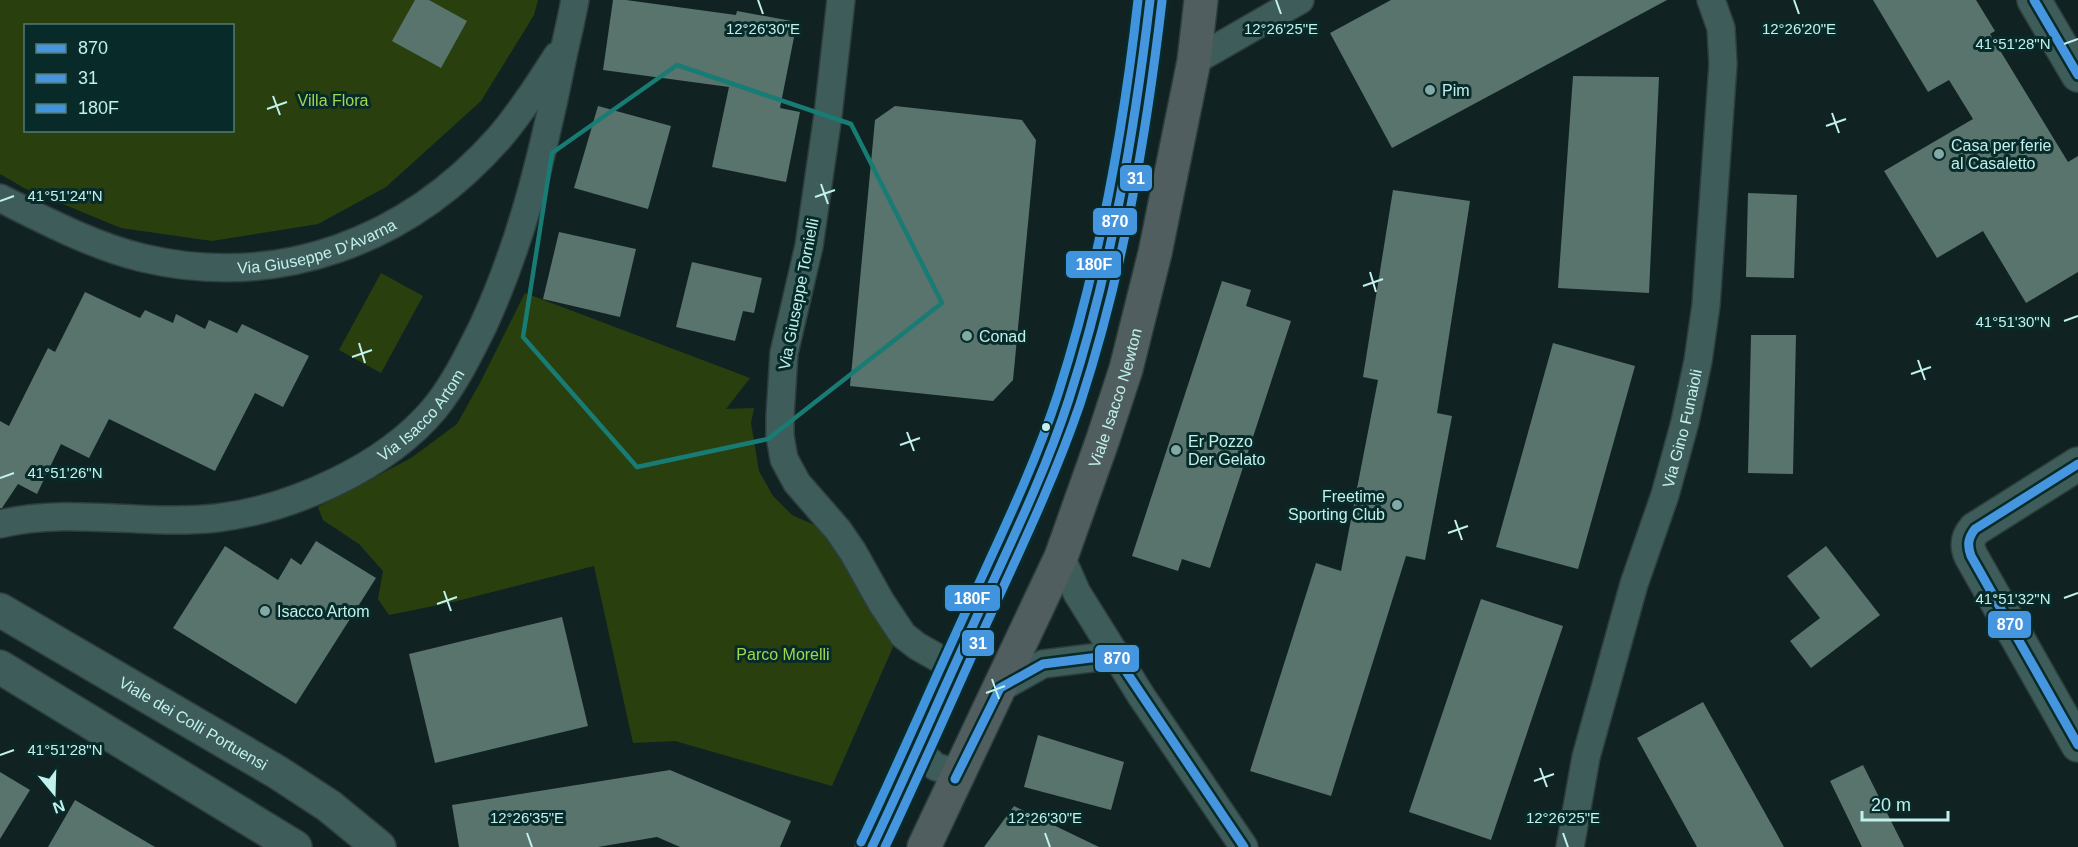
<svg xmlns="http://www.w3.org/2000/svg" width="2078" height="847" viewBox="0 0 2078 847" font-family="Helvetica,sans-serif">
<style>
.green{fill:#29400e;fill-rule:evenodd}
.building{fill:#59736d}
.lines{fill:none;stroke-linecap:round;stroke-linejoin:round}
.minor-casing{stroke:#2d3e3d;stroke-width:30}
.tertiary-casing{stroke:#2d3e3d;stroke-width:36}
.primary-casing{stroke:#2d3e3d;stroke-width:36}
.minor{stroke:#3e5c5a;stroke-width:27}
.tertiary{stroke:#3e5c5a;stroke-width:33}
.primary{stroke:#515e5f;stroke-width:33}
.bus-1-casing{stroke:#082b29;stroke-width:14}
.bus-2-casing{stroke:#082b29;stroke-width:14}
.bus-3-casing{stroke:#082b29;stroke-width:14}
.bus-1{stroke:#4696df;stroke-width:9}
.bus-2{stroke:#4696df;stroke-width:9}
.bus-3{stroke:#4094de;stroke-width:9}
.marked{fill:none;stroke:#187c74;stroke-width:4.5;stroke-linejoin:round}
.ticks{fill:none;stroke:#c1f1ed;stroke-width:2}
.poi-dot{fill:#83a9a6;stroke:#082b29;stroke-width:2}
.bus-dot{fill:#c1f1ed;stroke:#082b29;stroke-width:2}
.labels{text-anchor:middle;stroke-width:6;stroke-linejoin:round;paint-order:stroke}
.poi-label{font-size:16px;fill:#c1f1ed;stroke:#082b29;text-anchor:start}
.park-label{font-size:16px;fill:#9dd84d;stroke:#082b29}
.street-label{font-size:16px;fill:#c1f1ed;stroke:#082b29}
.ticks-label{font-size:15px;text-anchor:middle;fill:#c1f1ed;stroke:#082b29;stroke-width:6;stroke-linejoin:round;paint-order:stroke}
.line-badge{stroke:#082b29;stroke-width:2}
.badge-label{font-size:16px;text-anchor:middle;font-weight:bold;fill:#fff}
</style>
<rect width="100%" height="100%" fill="#102322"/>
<g class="green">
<path d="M0 0H538L534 15 481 101 386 187 318 224 212 241 121 228 24 188 0 174ZM26 26H232V130H26Z"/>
<polygon points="381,273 423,296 381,373 339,350"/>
<polygon points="525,293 750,378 726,409 754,408 751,423 759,471 773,496 792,515 828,531 893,647 832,786 675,741 633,743 594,566 453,602 389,615 378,599 383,571 359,544 323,520 318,507 411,458 457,424 481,381"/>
</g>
<g class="building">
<polygon points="415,0 429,0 467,21 441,68 392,41"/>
<polygon points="613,0 626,0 736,15 737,11 797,22 780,108 800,112 786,182 712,167 729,87 603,70"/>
<polygon points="1391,0 1667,0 1392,148 1330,33"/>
<polygon points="1873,0 1976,0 1995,31 1990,34 2068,162 2078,156 2078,272 2026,303 1983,231 1937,258 1884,171 1973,119 1949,80 1928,92"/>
<polygon points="1573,76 1659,77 1649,293 1558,288"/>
<polygon points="598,106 671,126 648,209 574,188"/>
<polygon points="895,106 1022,120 1036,140 1013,380 993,401 850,386 875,120"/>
<polygon points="1393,190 1470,201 1437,413 1452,416 1425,560 1406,556 1331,796 1250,771 1316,563 1341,571 1378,380 1363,377"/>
<polygon points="1748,193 1797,195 1794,278 1746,277"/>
<polygon points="559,232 636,249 620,317 543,299"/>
<polygon points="692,262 762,278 754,313 743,311 735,341 676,327"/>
<polygon points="1222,281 1251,290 1246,306 1291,321 1210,568 1182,559 1178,571 1132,556"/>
<polygon points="85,292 140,318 145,310 173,323 176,314 205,329 209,320 237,333 242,324 309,356 283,407 255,393 215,471 109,419 89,458 61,444 37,494 18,484 2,508 0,508 0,421 9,426 48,348 55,352"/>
<polygon points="1751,335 1796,335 1793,474 1748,473"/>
<polygon points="1553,343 1635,366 1578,569 1496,547"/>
<polygon points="316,541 376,578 296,704 173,628 225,546 278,580 291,558 301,565"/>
<polygon points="1826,546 1880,615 1811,668 1790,641 1820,618 1787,576"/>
<polygon points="1481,599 1563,626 1491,840 1409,812"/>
<polygon points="562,617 588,726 435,763 409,654"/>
<polygon points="1703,702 1784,847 1697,847 1637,738"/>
<polygon points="1038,735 1124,762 1111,810 1024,787"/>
<polygon points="1863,765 1904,847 1862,847 1830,781"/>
<polygon points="670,770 791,821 780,847 680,847 657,837 598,847 459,847 452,805"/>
<polygon points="0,772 30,790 0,839"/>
<polygon points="75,800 155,847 48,847"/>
<polygon points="1014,806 1099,847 984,847"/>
</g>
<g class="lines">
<g class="minor-casing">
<g id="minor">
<polyline points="841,0 828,115 809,246 784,353 780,416 780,436 784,459 797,483 838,530 853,552 881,602 903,635 917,646 954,667"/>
<polyline points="1194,61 1300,0"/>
<path id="s1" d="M0 198C46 221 93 246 143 258 279 290 408 241 499 138 521 112 539 84 557 56"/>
<path id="s2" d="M0 524C72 507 145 526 217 518 292 509 386 467 435 408 455 383 469 354 483 326 520 246 540 165 558 80 563 53 570 27 575 0"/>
<polyline points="1061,557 1077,593 1142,697 1244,847"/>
<polyline points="1000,688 1043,664 1115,655"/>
<polyline points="917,750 936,767 958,773"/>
<path id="s3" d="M1570 847 1586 757 1634 584 1665 495 1685 422 1698 361 1706 305 1723 64 1721 28 1711 0"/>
</g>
</g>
<g class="tertiary-casing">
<g id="tertiary">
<polyline points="2034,0 2078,75"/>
<path d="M2078 464 1975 529C1967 538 1966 545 1971 556L2078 745"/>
<path id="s4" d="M0 610 277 772 329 806 379 847"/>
<polyline points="0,667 295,847"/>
</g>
</g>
<g class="primary-casing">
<g id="primary">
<path d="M872 847C909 769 944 690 979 612 1003 560 1029 508 1049 455 1104 309 1134 155 1150 0"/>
<path id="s5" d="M924 847 1061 557 1103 439 1126 369 1155 253 1194 61 1201 0"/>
</g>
</g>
<use href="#minor" class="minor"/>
<use href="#tertiary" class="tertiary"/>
<use href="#primary" class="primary"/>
<g class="bus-1-casing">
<g id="bus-1">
<polyline points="2034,0 2078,75"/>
<path d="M2078 464 1975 529C1968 538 1967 545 1971 556L2078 745"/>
<polyline points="955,779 1000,688 1043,664 1115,655 1244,847"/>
<path d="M872 847C909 769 943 690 979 612 1011 542 1045 473 1069 399 1111 269 1134 135 1150 0"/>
</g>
</g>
<g class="bus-2-casing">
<path id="bus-2" d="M885 847C921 771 955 693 990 616 1022 546 1055 477 1080 404 1123 273 1146 138 1162 1"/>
</g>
<g class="bus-3-casing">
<path id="bus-3" d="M861 842C898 764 932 685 968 607 1000 537 1034 468 1058 394 1099 266 1123 134 1138 0"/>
</g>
<use href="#bus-1" class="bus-1"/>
<use href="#bus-2" class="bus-2"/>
<use href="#bus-3" class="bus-3"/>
</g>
<path class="marked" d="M677 65 851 124 942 303 768 439 637 467 523 337 552 153Z"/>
<path class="ticks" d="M758 0 763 14M1276 0 1281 14M1794 0 1799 14M2064 44 2078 39M273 96 280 115M267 109 287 102M1832 113 1839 133M1826 126 1846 119M821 184 828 204M815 197 835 190M0 201 14 196M1370 272 1376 292M1363 286 1383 279M2064 321 2078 316M359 343 365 363M352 357 372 350M1918 360 1925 380M1911 374 1931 367M907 432 914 451M900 445 920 438M0 478 14 473M1455 520 1462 540M1448 533 1468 526M444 591 451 611M2064 598 2078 593M437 604 457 597M992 679 999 699M986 693 1005 686M0 755 14 750M1540 768 1547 787M1534 781 1554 774M527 833 532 847M1045 833 1050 847M1563 833 1568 847"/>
<g class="poi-dot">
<circle cx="1430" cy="90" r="6"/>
<circle cx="1939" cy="154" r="6"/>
<circle cx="967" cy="336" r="6"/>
<circle cx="1176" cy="450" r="6"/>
<circle cx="1397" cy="505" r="6"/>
<circle cx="265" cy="611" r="6"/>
</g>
<circle class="bus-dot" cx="1046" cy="427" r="5"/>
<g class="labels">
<g class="poi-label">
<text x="1442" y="96">Pim</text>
<text x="1951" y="151">Casa per ferie<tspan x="1951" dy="18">al Casaletto</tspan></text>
<text x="979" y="342">Conad</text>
<text x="1188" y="447">Er Pozzo<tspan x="1188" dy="18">Der Gelato</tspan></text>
<text x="1385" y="502" text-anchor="end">Freetime<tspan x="1385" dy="18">Sporting Club</tspan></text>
<text x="277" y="617">Isacco Artom</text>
</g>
<g class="park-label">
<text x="333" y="106">Villa Flora</text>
<text x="783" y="660">Parco Morelli</text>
</g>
<g class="street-label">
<text dy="6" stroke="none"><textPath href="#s1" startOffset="333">Via Giuseppe D'Avarna</textPath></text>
<text transform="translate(798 294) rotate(-79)" y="6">Via Giuseppe Tornielli</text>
<text dy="6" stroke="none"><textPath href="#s5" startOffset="489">Viale Isacco Newton</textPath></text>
<text dy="6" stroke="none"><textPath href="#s2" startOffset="452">Via Isacco Artom</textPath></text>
<text dy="6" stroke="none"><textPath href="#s3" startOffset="434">Via Gino Funaioli</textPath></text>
<text dy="6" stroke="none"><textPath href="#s4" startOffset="224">Viale dei Colli Portuensi</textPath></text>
</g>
</g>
<g class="ticks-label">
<text x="763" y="34">12°26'30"E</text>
<text x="1281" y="34">12°26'25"E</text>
<text x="1799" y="34">12°26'20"E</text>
<text x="2013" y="49">41°51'28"N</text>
<text x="65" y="201">41°51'24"N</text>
<text x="2013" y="327">41°51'30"N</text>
<text x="65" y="478">41°51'26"N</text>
<text x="2013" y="604">41°51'32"N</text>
<text x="65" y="755">41°51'28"N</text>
<text x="527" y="823">12°26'35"E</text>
<text x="1045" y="823">12°26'30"E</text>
<text x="1563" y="823">12°26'25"E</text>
</g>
<g class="line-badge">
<rect x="1119" y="164" width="34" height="28" rx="6" fill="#4696df"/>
<rect x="1092" y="207" width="46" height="29" rx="6" fill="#4696df"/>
<rect x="1065" y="250" width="57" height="29" rx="6" fill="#4094de"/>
<rect x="944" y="584" width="57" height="28" rx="6" fill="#4094de"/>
<rect x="1987" y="610" width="45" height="29" rx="6" fill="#4696df"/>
<rect x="961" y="629" width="34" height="28" rx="6" fill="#4696df"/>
<rect x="1094" y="644" width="46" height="29" rx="6" fill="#4696df"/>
</g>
<g class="badge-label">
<text x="1136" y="184">31</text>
<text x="1115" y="227">870</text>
<text x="1094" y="270">180F</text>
<text x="972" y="604">180F</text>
<text x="2010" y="630">870</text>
<text x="978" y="649">31</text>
<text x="1117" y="664">870</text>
</g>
<rect x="24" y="24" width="210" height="108" fill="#082b29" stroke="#527a77" stroke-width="1.5"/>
<rect x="36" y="44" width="30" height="9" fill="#4696df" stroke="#527a77" stroke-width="1.5"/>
<text x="78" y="54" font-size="18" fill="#c1f1ed">870</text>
<rect x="36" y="74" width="30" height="9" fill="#4696df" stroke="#527a77" stroke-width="1.5"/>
<text x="78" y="84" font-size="18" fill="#c1f1ed">31</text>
<rect x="36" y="104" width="30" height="9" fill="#4094de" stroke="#527a77" stroke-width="1.5"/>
<text x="78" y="114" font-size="18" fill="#c1f1ed">180F</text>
<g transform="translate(54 793) rotate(161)" stroke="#082b29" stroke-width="4.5" paint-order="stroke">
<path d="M0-4.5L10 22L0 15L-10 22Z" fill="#c1f1ed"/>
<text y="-9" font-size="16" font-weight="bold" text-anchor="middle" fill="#c1f1ed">N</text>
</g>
<path d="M1862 811v9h86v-9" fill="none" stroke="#c1f1ed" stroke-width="3"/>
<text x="1871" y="811" font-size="18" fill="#c1f1ed" stroke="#082b29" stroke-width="4.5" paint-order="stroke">20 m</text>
</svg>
